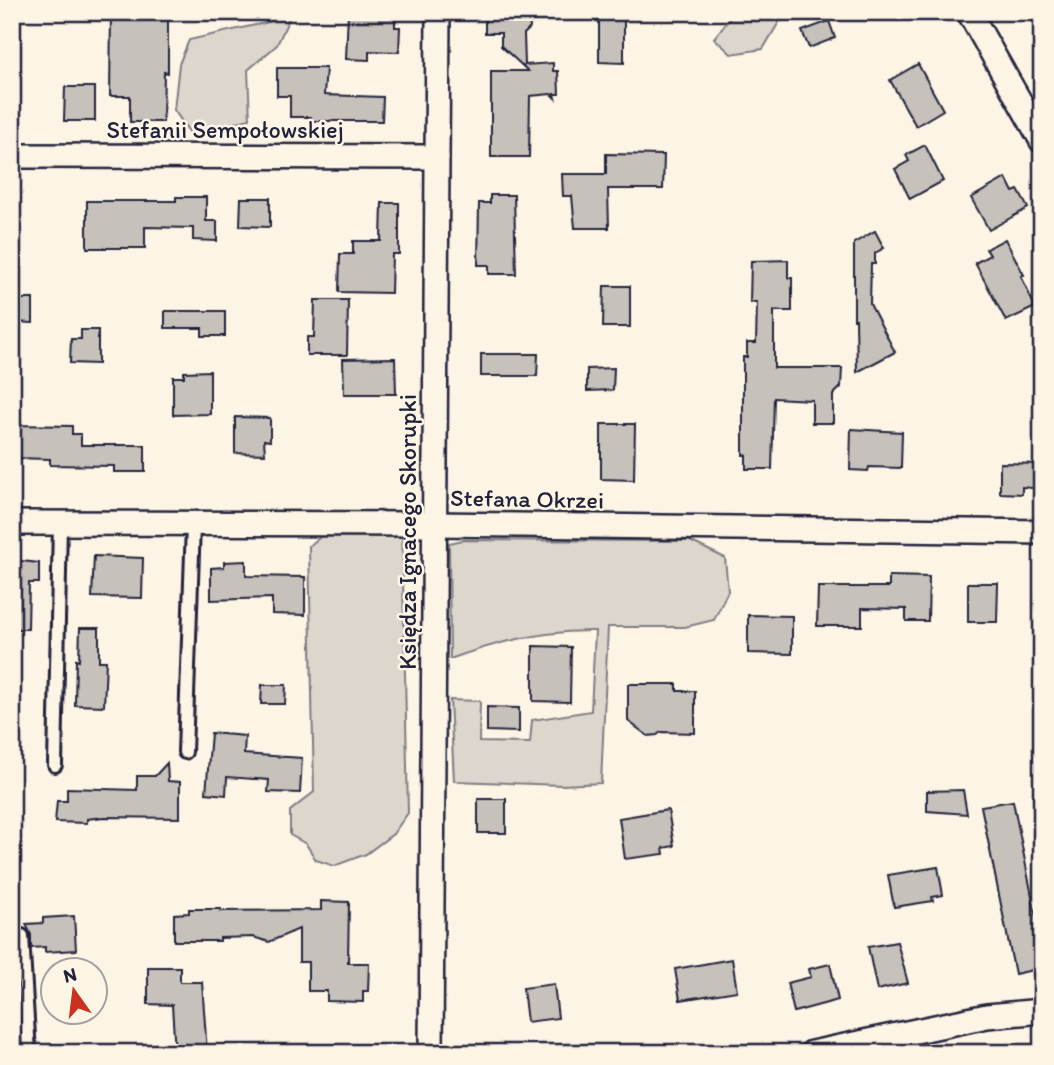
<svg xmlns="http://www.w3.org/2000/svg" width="1054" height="1065" viewBox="0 0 1054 1065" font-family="Itim,sans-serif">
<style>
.green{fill:#dcd6cc;stroke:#7f7c84;stroke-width:2}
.building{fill:#c6c1bb;stroke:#22223b;stroke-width:2}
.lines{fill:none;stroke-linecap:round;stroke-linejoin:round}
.lane-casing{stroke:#22223b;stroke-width:18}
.street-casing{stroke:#22223b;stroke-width:28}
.lane{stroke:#fcf5e5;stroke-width:12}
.street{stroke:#fcf5e5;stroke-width:23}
.labels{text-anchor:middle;stroke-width:5;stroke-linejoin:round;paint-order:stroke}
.street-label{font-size:24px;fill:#22223b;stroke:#fcf5e5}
</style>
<rect width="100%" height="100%" fill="#fcf5e5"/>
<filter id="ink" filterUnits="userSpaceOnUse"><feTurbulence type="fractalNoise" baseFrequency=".0143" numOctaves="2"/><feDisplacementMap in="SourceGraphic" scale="14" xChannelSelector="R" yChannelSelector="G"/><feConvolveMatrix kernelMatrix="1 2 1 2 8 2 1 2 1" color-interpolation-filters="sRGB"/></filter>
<g filter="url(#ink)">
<g class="green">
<polygon points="279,12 292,12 277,45 248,70 250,119 190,133 174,110 179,64 189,40 273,21"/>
<polygon points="735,12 785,12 763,49 731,54 714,38"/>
<polygon points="402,533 408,813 393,834 366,854 334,866 316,860 306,844 290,835 290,811 314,792 309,546 324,534"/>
<path d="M463 540 690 541 725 558 728 591 714 620 685 627H608L601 783 562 785 454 781 450 700 480 701 479 742 530 743 532 720 591 711 595 631C546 630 496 642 450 659L449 543Z"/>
</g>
<g class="building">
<polygon points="111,12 168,12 168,73 164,72 163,122 130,122 130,96 110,96"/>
<polygon points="348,12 395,12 395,27 400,27 399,52 369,51 369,60 346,59"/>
<polygon points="485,12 529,12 530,28 524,34 525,65 553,63 553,71 558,71 559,94 554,94 555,98 551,94 530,96 529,157 491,157 491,71 528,71 501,46 501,33 485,33"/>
<polygon points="599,13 624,13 624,63 599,62"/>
<polygon points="829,21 835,38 809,48 802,31"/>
<polygon points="918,64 943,110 916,126 890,80"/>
<polygon points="277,68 326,68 324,95 383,97 382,121 311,121 311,117 290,117 290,96 277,96"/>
<polygon points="65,87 95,87 95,121 64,121"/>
<polygon points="925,145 943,181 910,199 895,169 909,161 906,155"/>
<polygon points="606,154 664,155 663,189 608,189 609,228 575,228 572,196 563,196 562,174 606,174"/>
<polygon points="1006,178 1013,192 1018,190 1028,208 989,230 971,198"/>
<polygon points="490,195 514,195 516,274 489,274 489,265 478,265 479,203 490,203"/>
<polygon points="176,197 206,197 206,221 217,221 217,241 193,240 193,228 145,227 145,248 87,248 87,201 176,201"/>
<polygon points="241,198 270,198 270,227 240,226"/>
<polygon points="382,203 399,203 399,254 392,254 391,293 339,292 340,254 353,254 353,241 381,241"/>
<polygon points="875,231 884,248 875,253 875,264 871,264 870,304 895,352 857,372 856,319 854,319 854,243"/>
<polygon points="1005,239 1024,275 1021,276 1035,307 1006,321 975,263 990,255 986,249"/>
<polygon points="788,260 788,278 792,278 792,311 774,311 774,368 842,368 841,387 833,395 833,423 812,423 812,400 774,398 772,469 746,469 746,455 743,455 743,357 747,357 747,343 756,343 757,302 750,302 751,261"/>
<polygon points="604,286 630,286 630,327 603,327"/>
<polygon points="12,299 33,299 33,323 12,322"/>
<polygon points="315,300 348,300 347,355 307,355 307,337 314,337"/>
<polygon points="165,311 225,311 225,336 202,336 202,328 165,328"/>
<polygon points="81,330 98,330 98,364 70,363 71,339 81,339"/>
<polygon points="481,354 538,354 537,376 481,376"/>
<polygon points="395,358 396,394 344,394 343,359"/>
<polygon points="614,368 613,390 587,391 587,369"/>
<polygon points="210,371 210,414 173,415 173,377 184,377 184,372"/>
<polygon points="235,417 270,418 270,441 264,440 265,454 235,453"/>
<polygon points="601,424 635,424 634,480 601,479"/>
<polygon points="12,425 72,426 72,434 81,434 81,445 145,445 145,472 114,472 114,466 50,465 50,459 12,458"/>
<polygon points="851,429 902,432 901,468 869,467 868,471 850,470"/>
<polygon points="1000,463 1042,464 1042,489 1022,487 1022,494 1000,493"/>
<polygon points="94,556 143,558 142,598 92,597"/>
<polygon points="12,560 39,563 39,583 29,583 28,629 12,629"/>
<polygon points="246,561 246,576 305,577 305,615 272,614 272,598 211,600 211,568 224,567 224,562"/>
<polygon points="889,576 929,577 928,621 906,621 906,609 862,608 862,626 817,626 818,587 889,587"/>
<polygon points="968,583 998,583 997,622 968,622"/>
<polygon points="748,615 792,616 792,654 748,653"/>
<polygon points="80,628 99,628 99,661 106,661 104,706 75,705 76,660 79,661"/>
<polygon points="533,646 571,647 570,702 533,701"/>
<polygon points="628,684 677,684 677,691 695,691 695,733 661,732 657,735 648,736 628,721"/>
<polygon points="262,685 286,685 285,704 261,704"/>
<polygon points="487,707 519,708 519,732 487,731"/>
<polygon points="211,733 245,736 244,754 302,758 300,793 268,792 269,780 227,777 226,795 206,793"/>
<polygon points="167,763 168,781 180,782 180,818 104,817 87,819 87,823 55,822 57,801 67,801 67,788 137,790 137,776 155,776"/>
<polygon points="963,790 967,814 927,811 927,791"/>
<rect x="478" y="799" width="28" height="34"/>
<polygon points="1013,801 1042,946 1042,968 1015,974 981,806"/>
<polygon points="668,810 674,846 663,848 664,854 625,859 619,818"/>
<polygon points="938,867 943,895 932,897 933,901 894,907 888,875"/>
<polygon points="321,901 349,902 348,963 369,963 368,991 363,991 363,1002 327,1001 327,991 308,991 308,962 299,962 299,929 269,942 253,937 220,938 220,941 174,941 174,914 189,913 189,909 221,909 221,911 321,910"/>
<polygon points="74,916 76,950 45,952 45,947 31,948 31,935 26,924 43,923 43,918"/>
<polygon points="897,942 908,983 877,990 868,947"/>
<polygon points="732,959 737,991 680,1000 675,969"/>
<polygon points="830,964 838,1000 794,1012 787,983 811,977 809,969"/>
<polygon points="148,967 180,967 180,982 202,982 207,1053 175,1053 172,1005 148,1004"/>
<polygon points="554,984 558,1018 527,1022 523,988"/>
</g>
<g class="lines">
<g class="lane-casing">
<g id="lane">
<polyline points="185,752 193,525"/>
<polyline points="55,765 60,524"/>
<polyline points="22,936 29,1053"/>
</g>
</g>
<g class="street-casing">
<g id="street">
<polyline points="969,12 1042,141"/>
<polyline points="12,156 437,157"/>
<polyline points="12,523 434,524 1042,532"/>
<polyline points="431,1053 438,12"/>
<polyline points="812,1053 987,1016 1042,1011"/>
</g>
</g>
<use href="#lane" class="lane"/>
<use href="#street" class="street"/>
</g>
</g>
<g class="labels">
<g class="street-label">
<text x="225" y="138">Stefanii Sempołowskiej</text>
<text transform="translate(527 499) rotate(1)" y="8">Stefana Okrzei</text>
<text transform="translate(408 532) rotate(-90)" y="8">Księdza Ignacego Skorupki</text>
</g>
</g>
<rect width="1054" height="1065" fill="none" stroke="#fcf5e5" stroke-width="42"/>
<rect x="21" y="21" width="1012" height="1023" fill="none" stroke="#22223b" stroke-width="2.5" filter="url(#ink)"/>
<g transform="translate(74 991) rotate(346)"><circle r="33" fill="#fcf5e5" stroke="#a5a1a1" stroke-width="2"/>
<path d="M0-5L12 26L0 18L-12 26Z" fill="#c8321e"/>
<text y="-10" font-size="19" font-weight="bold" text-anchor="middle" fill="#22223b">N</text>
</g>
</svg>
